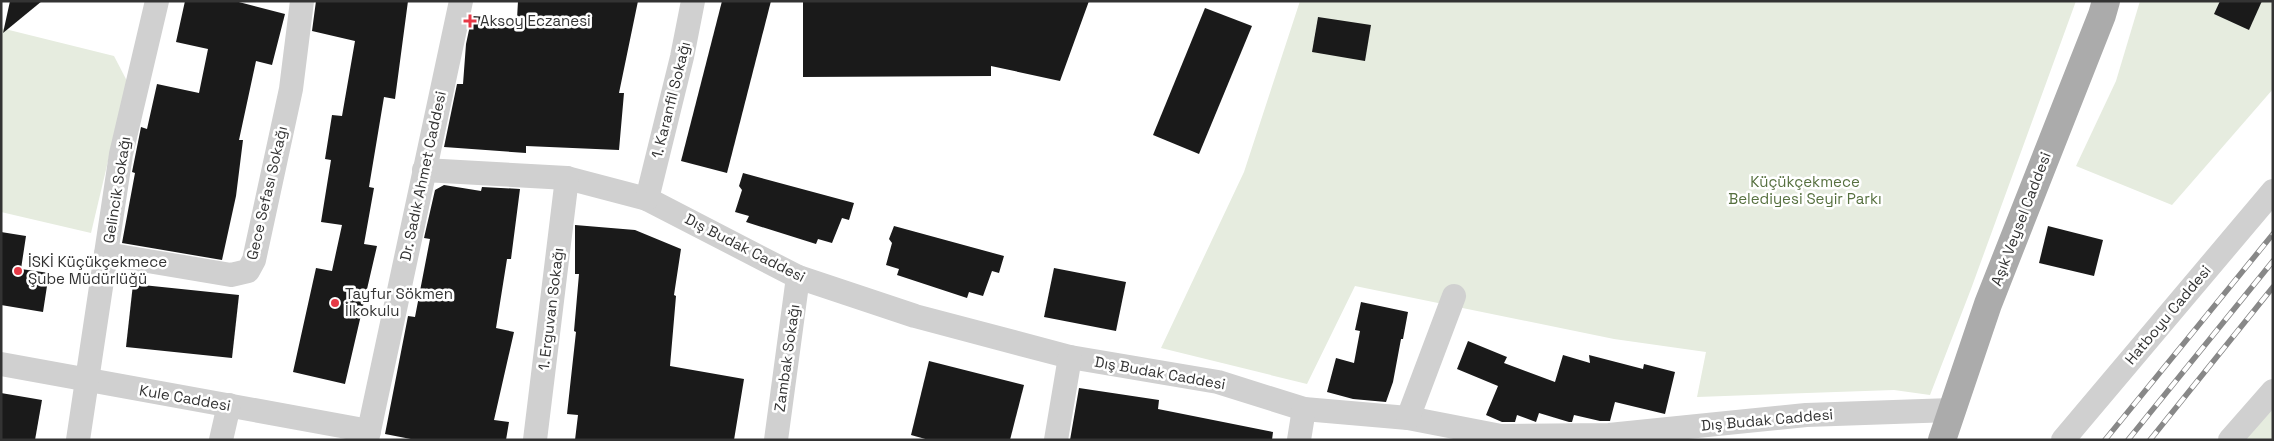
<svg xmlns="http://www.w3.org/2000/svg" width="2274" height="441" viewBox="0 0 2274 441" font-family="'Space Grotesk',sans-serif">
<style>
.green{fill:#e6ecdf}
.building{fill:#1a1a1a}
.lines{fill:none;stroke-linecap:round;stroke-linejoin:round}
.minor{stroke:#d0d0d0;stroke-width:24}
.major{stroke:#ababab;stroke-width:28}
.rail-casing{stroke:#888;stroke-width:5.5}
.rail{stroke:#fff;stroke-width:4;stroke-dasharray:11;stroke-linecap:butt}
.poi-dot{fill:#e63946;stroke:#fff;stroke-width:2}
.labels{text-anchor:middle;stroke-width:5;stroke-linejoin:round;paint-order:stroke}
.poi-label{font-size:15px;fill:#333;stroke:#fff;text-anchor:start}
.street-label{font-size:15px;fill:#333;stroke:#fff}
.park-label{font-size:15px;fill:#56703f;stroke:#fff}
</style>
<rect width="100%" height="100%" fill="#fff"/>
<g class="green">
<polygon points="1300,1 2076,1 1971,289 1930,395 1894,390 1697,397 1706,352 1614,339 1355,286 1307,384 1161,348 1244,172"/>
<polygon points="2140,1 2273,1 2273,89 2172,205 2076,166 2116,81"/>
<polygon points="1,28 114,56 127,81 91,233 1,212"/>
<polygon points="2273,408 2273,440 2244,440"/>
</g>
<g class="building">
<polygon points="10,1 42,1 3,33"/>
<polygon points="185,1 235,1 285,14 272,65 256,61 239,140 243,140 236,196 222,260 122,243 135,173 132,172 141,127 147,129 157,84 199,93 208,49 176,42"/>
<polygon points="316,1 408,1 395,99 384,97 369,187 374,188 364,244 377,246 345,384 293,372 316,268 332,271 342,225 321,222 331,160 325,159 332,115 342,116 355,41 312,31"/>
<polygon points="518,1 638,1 619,93 624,93 619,150 526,146 526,153 444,147 457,84 463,84 466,44 472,16 517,19"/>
<polygon points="722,1 771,1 727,173 681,161"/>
<polygon points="803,1 1089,1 1060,81 991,66 991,76 803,77"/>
<polygon points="2220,1 2262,1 2249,30 2214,14"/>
<polygon points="1205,8 1252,26 1199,154 1153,135"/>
<polygon points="1318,17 1371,25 1365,61 1312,52"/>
<polygon points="743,173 854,203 849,220 842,218 832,243 818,239 816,244 746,222 749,216 735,212 742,190 739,186"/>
<polygon points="444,185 481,191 482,187 520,189 511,259 507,259 496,328 514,332 494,420 509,422 506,440 416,440 385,434 408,316 415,317 430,239 424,238 435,190"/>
<polygon points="575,225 635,230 681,249 674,295 676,296 670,366 744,379 734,440 575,440 578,415 567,414 576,332 574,331 579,274 575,274"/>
<polygon points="894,226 1004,256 999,273 992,271 983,296 969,292 967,298 897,275 899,269 886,265 892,243 889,239"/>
<polygon points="2048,226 2103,240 2094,276 2039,263"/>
<polygon points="1,232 26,236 21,269 49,273 43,312 1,305"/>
<polygon points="1054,268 1126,282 1116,331 1044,317"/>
<polygon points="133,284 239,295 232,358 126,347"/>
<polygon points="1361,302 1408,312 1403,339 1401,339 1393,382 1386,402 1353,399 1327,392 1336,358 1354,363 1360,331 1355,330"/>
<polygon points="1468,341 1507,357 1504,363 1555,382 1563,355 1590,363 1589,355 1643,369 1644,364 1675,372 1665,414 1615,402 1610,421 1600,421 1574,415 1572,422 1569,422 1539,413 1536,422 1517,415 1515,422 1502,422 1486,415 1498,386 1457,369"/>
<polygon points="929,361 1024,385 1010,440 929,440 911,435"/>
<polygon points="1079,388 1159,400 1158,409 1273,432 1272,440 1070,440"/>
<polygon points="1,393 42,400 35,440 1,440"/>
</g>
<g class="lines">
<g class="minor">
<polyline points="424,170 567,178 647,199 798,277 915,316 1070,357 1218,382 1304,409 1408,418 1501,436 1609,435 1806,415 1952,410"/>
<polyline points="647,199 682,57 693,1"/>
<polyline points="106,254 231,275 248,271 254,260 291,89 302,1"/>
<polyline points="1,364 369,431"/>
<polyline points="1408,418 1454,296"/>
<polyline points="78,440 121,154 157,1"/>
<polyline points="221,440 229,405"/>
<polyline points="367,440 461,1"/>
<polyline points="535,440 567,178"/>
<polyline points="776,440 798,277"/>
<polyline points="1056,440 1070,357"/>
<polyline points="1299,440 1304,409"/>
<polyline points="2063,440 2273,191"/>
<polyline points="2230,440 2273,391"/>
</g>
<polyline class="major" points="1942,440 1988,304 2102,15 2106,1"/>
<g class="rail-casing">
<g id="rail">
<polyline points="2105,440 2273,234"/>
<polyline points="2128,440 2273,261"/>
<polyline points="2150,440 2273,287"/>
</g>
</g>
<use href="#rail" class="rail"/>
</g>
<g class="poi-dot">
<path d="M467.5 13.5h5v5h5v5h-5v5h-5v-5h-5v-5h5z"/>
<circle cx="18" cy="271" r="5"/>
<circle cx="335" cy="303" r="5"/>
</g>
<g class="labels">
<g class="poi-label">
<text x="480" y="26">Aksoy Eczanesi</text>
<text x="28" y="267">İSKİ Küçükçekmece<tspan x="28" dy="17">Şube Müdürlüğü</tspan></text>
<text x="345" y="299">Tayfur Sökmen<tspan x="345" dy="17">İlkokulu</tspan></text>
</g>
<g class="street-label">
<text transform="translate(671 100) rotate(-76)" y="5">1. Karanfil Sokağı</text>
<text transform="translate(423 176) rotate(-78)" y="5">Dr. Sadık Ahmet Caddesi</text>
<text transform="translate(117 190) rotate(-81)" y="5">Gelincik Sokağı</text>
<text transform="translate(267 193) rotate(-77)" y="5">Gece Sefası Sokağı</text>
<text transform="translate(2021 219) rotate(-69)" y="5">Aşık Veysel Caddesi</text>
<text transform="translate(745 248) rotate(27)" y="5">Dış Budak Caddesi</text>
<text transform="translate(551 309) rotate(-83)" y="5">1. Erguvan Sokağı</text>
<text transform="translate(2168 315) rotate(-50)" y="5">Hatboyu Caddesi</text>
<text transform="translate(787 358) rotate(-82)" y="5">Zambak Sokağı</text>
<text transform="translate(1160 373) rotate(10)" y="5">Dış Budak Caddesi</text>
<text transform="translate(185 398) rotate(10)" y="5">Kule Caddesi</text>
<text transform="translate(1767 420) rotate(-5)" y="5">Dış Budak Caddesi</text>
</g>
<g class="park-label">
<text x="1805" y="187">Küçükçekmece<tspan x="1805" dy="17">Belediyesi Seyir Parkı</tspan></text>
</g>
</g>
<rect width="2274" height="441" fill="none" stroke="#333333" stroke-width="5"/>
</svg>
